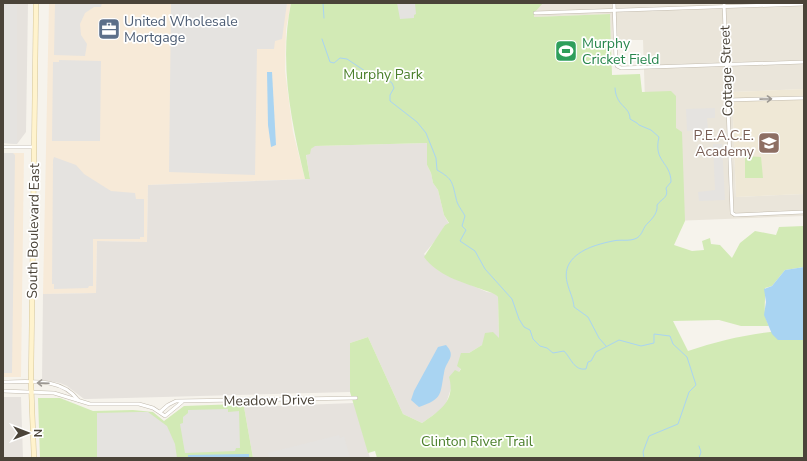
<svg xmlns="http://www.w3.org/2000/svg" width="807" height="461" viewBox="0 0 807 461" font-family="'Nunito Sans',sans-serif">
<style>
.residential{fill:#eae5da}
.commercial{fill:#f7ead8}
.industrial{fill:#e6e2dd}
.education{fill:#efe8d6}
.green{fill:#d2eab5}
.parking{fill:#e5e3e0}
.water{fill:#a9d4f2}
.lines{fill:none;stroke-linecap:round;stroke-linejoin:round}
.stream{stroke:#a9d4f2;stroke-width:1}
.street-casing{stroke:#c2bbae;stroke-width:4}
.secondary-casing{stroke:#d6c79b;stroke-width:5.5}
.street{stroke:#fff;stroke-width:3}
.secondary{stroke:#fff3cd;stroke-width:4.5}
.oneway{stroke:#9c9892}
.labels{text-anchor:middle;stroke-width:3.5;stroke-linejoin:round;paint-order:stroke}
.service-label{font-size:14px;fill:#4e5e75;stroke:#fff;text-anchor:start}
.leisure-label{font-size:14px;fill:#27864d;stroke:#fff;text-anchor:start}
.street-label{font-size:14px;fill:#4b4439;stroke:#fff}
.park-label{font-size:14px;fill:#4a7f2a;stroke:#fff}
.education-label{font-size:14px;fill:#785e54;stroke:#fff;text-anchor:end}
</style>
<rect width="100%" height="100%" fill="#f6f3ec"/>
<polygon class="residential" points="533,3 804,3 804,89 732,92 736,197 804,194 804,216 673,221 645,101 643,40 611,40 610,14 534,17"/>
<g class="commercial">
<polygon points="49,3 291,3 286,29 285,71 293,132 305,179 148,185 147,242 97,241 96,293 43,294"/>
<polygon points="3,153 24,153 21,377 3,377"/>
</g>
<g class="industrial">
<polygon points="3,3 28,3 26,132 17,144 3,143"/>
<polygon points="427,143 427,165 431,173 433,183 438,190 444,215 449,224 445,225 439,236 424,254 439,271 487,292 494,293 498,297 499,338 482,345 469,353 452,385 445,407 422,423 403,414 368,337 350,343 350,392 88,399 84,399 67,386 60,383 42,380 43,294 96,293 97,241 147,242 148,185 310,179 306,154 314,146"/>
<polygon points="3,397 21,397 23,458 3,458"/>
<polygon points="354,403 370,458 253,458 244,407"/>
</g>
<polygon class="education" points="804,89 804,194 736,197 732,92"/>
<g class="green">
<path d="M291 3H543L534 13V17L610 14 612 75 640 74 642 92 671 91 676 96V128L682 132 685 221 674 245 692 251 704 250 702 241 710 238 711 244 720 245 732 258 740 243 755 231 776 235 779 227 804 226V267L785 270 772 286 765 288C766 304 762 311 769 326H741L719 320 673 321 688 351C726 338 763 331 804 329V458H377L375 451 368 453 350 392V343L368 337 403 414 422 423C439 411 456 401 449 377L455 370 459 372 461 369 457 366 461 353H469L482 345 485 333 493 332 499 338 498 297C493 292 488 292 481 289 461 282 437 275 424 257L445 225 449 223 444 215 438 190 433 183 431 173 427 165V143L315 146 311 149 310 154 306 155 310 179H305C291 121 279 63 291 3Z"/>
<polygon points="746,156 761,157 763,178 745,178 745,158"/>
<polygon points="38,398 60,398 93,411 133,410 153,412 164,421 184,406 238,404 244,407 253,458 40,458"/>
</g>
<g class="parking">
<polygon points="3,3 17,3 17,144 3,143"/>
<polygon points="55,3 102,3 101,7 94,7 85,13 80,24 81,35 87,44 85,56 54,55"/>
<polygon points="171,3 287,3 282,39 275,41 274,49 257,49 255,175 169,172"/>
<polygon points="397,3 415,3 416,14 414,15 414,18 400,19"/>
<polygon points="59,60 101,61 100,141 52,141 53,62 59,62"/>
<polygon points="715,108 715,118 707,118 708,130 687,131 686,109"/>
<polygon points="713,144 722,144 725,200 699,201 698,192 715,190"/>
<polygon points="3,153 13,153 15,155 12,373 3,373"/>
<polygon points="54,157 76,165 84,174 111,191 135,193 136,199 144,199 144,237 140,237 140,239 93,239 93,286 89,286 88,288 54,289 54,284 52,284 53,160"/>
<polygon points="228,409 228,412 239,411 240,448 236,448 235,451 185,453 180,424 183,423 183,417 188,413 188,410"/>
<polygon points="139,412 148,412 167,426 175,444 177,458 97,458 97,413"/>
<polygon points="339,435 340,438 344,436 350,458 265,458 269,456 268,453"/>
</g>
<g class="water">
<polygon points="267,72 272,72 276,145 271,147 268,125"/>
<polygon points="804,267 804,340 778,340 772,334 764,315 766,302 764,289 772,286 785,270"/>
<path d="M446 345C457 357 446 360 444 373 440 394 443 399 419 407L411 400 414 391 438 347Z"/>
<polygon points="249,454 249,458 188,458 188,455"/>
</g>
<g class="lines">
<g class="stream">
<polyline points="323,3 324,18"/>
<path d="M322 39 330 62 334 63 340 58 347 59 365 71 387 79 392 83 394 88 390 95V101L417 122 426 133 436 158 437 170C453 179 452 182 456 198 457 205 462 210 465 216L462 226 466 230 460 241 475 251 485 269 512 299 519 319 524 327 530 330 533 339 540 346 547 348 553 353 564 351C571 358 574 371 586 369L588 362 591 361 596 352 619 340 641 346 654 343V334L670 336 673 344 687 357 696 385 689 392 678 424 649 436 643 452 644 458"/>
<path d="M606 346 599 338 588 317 574 307C573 293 562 281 568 266 575 250 598 244 613 241 621 239 629 242 637 238 643 234 643 227 648 223 653 218 658 212 657 205 662 198 669 198 666 188L671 182C671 162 653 162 659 137L651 130 639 125 637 123 630 119C630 106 616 107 615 88"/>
<polyline points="699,446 701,452 699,458"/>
</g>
<g class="street-casing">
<g id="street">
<polyline points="614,3 616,62 617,66 621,68 804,62"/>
<polyline points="724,3 732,213 735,215 804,212"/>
<polyline points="535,13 804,4"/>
<polyline points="728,100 804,98"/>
<polyline points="3,147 34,147"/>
<path d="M3 382C29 382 61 377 78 400"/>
<polyline points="3,391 54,393 90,404 139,404 153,408 165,416 182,402"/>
<polyline points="160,412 168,405 176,401 356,398"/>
</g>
</g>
<g class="secondary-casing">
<polyline id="secondary" points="34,458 31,382 36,3"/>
</g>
<use href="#street" class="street"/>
<use href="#secondary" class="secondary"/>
</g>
<defs><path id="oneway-shaft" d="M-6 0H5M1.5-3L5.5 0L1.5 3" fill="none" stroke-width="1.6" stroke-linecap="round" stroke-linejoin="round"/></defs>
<g class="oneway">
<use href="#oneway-shaft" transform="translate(766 99) rotate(-1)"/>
<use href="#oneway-shaft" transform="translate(43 383) rotate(-178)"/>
</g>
<defs>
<g id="office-square" transform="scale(1.15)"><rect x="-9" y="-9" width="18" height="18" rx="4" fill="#5c6f8a" stroke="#fff"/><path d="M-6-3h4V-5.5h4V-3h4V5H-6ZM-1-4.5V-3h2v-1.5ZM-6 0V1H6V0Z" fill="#fff"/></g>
<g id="stadium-square" transform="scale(1.15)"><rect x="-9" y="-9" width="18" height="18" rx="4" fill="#2e9e5b" stroke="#fff"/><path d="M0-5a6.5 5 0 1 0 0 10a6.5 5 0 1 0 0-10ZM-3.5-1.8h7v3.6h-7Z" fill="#fff"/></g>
<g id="school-square" transform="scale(1.15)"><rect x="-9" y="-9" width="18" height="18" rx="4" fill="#8d6e63" stroke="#fff"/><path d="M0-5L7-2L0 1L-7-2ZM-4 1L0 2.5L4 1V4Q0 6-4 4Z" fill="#fff"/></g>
</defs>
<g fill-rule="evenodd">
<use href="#office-square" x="109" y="29"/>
<use href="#stadium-square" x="566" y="51"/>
<use href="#school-square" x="769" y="143"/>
</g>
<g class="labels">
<g class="service-label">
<text x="124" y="26">United Wholesale<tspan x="124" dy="16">Mortgage</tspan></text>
</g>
<g class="leisure-label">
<text x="582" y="48">Murphy<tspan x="582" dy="16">Cricket Field</tspan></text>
</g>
<g class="street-label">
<text transform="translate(726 71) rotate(-92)" y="5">Cottage Street</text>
<text transform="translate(33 231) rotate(-89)" y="5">South Boulevard East</text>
<text transform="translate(269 400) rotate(-1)" y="5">Meadow Drive</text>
</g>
<g class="park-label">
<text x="383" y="79">Murphy Park</text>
<text x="477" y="446">Clinton River Trail</text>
</g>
<g class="education-label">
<text x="754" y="140">P.E.A.C.E.<tspan x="754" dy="16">Academy</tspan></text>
</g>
</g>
<rect width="807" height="461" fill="none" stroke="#4b4439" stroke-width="8"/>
<g transform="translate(28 433) rotate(90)" stroke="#ffffff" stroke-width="3" paint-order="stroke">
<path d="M0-3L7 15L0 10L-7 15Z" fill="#4b4439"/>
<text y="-6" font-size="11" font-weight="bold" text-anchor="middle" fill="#4b4439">N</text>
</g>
</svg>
